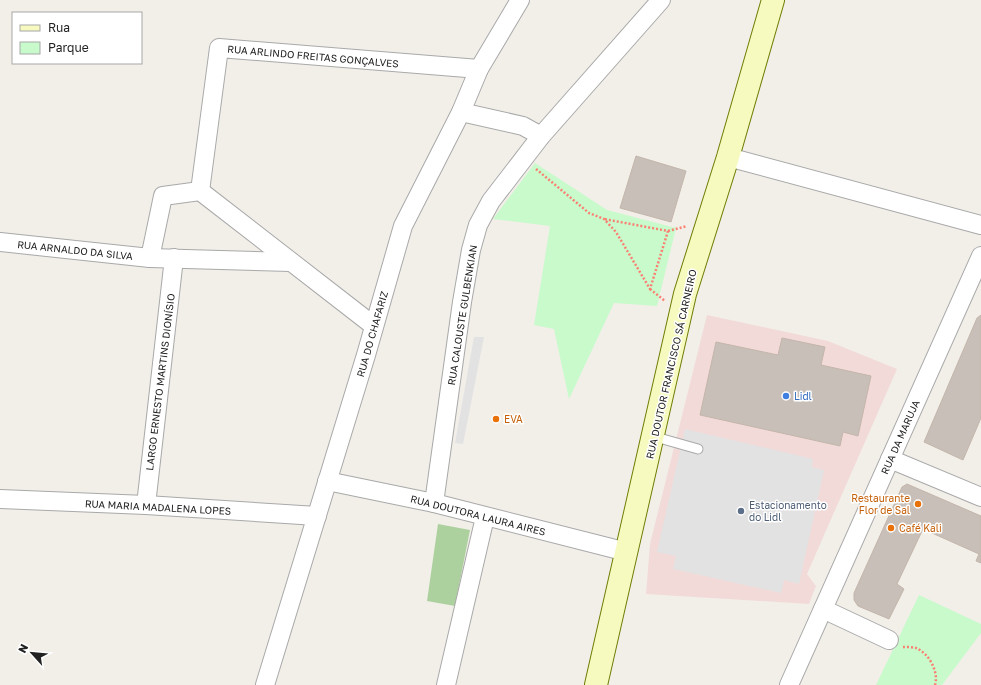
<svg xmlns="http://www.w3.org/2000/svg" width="981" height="685" viewBox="0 0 981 685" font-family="'Golos Text',sans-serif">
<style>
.commercial{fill:#f2dad9}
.forest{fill:#add19e}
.park{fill:#c8facc}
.parking{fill:#e2e2e2}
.building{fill:#c7bfb8;stroke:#c4b6ab}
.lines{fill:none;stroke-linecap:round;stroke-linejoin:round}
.lane-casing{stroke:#a9a9a9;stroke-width:11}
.street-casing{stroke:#a9a9a9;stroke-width:20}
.secondary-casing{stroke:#707d05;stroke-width:24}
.path{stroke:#fa8072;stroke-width:2.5;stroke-dasharray:2 2;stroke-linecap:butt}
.lane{stroke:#fff;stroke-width:9}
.street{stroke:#fff;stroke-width:18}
.secondary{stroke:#f7fabf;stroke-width:22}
.shop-dot{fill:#3f7fe0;stroke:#fff;stroke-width:1.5}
.food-dot{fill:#e8710a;stroke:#fff;stroke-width:1.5}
.service-dot{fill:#5c6f8a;stroke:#fff;stroke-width:1.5}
.labels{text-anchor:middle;stroke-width:3;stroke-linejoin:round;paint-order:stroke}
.street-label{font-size:10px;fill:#222;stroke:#fff}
.shop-label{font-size:10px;fill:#366cbe;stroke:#fff;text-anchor:start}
.food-label{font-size:10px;fill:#c56008;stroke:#fff;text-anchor:start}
.service-label{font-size:10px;fill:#4e5e75;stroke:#fff;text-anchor:start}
</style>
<rect width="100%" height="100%" fill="#f2efe9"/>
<polygon class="commercial" points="707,315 828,341 897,369 807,574 816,586 809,604 646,594 650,544"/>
<polygon class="forest" points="438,524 470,530 455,606 427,601"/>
<g class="park">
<polygon points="535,163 607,210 676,228 657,306 614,303 569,399 554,329 534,325 550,226 493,219"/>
<polygon points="919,595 981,624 981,633 942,685 876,685"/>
</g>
<g class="parking">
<polygon points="474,337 484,337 463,444 455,443"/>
<polygon points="685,429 813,459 812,467 824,470 799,584 784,580 781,593 673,569 676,556 657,552"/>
</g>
<g class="building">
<polygon points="636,156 686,171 671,222 620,208"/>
<polygon points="981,315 981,418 963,460 924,442 977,318"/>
<polygon points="782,338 825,347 821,365 871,376 858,436 843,432 840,446 700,415 716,342 778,355"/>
<polygon points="907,484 981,516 981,563 976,561 979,554 923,529 897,584 904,589 889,619 858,606 854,600 854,593 902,487"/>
</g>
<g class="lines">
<g class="lane-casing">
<polyline id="lane" points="652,436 698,449"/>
</g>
<g class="street-casing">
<g id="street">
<polyline points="461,112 523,126 541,136"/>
<polyline points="728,157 981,225"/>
<polyline points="200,191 219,48 479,69"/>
<polyline points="0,242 150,258 291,262"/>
<polyline points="150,258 163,196 200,191 374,326"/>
<polyline points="890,459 981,497"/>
<polyline points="327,481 434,503 627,552"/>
<polyline points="0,499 146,505 317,516"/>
<polyline points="434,503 462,302 471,250 478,225 491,201 541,136 661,0"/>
<polyline points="146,505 174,258"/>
<polyline points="823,609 889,640"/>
<polyline points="265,685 366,355 403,226 461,112 479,69 520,0"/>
<polyline points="446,685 485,517"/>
<polyline points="789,685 981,256"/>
</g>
</g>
<g class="secondary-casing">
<polyline id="secondary" points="596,685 685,294 728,157 773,0"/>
</g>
<g class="path">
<polyline points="536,169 589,213 604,219 616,232 650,289 668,231 604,219"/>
<polyline points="668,231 687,226"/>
<polyline points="650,289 665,301"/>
<path d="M903 647C907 647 912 647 916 648 929 653 939 672 935 685"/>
</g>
<use href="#lane" class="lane"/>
<use href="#street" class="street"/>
<use href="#secondary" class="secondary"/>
</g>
<circle class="shop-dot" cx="786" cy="396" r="4"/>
<g class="food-dot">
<circle cx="496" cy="419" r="4"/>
<circle cx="918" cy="504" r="4"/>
<circle cx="891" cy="528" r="4"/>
</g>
<circle class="service-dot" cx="741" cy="511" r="4"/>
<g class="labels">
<g class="street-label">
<text transform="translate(313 56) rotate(5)" y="4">RUA ARLINDO FREITAS GONÇALVES</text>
<text transform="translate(75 250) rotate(6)" y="4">RUA ARNALDO DA SILVA</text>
<text transform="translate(462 315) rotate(-81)" y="4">RUA CALOUSTE GULBENKIAN</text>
<text transform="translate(372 334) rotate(-74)" y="4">RUA DO CHAFARIZ</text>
<text transform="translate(671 364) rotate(-77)" y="4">RUA DOUTOR FRANCISCO SÁ CARNEIRO</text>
<text transform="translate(160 382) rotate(-83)" y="4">LARGO ERNESTO MARTINS DIONÍSIO</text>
<text transform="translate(900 437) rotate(-66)" y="4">RUA DA MARUJA</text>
<text transform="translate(158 507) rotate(3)" y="4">RUA MARIA MADALENA LOPES</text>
<text transform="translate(478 515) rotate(14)" y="4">RUA DOUTORA LAURA AIRES</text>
</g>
<g class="shop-label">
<text x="794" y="400">Lidl</text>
</g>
<g class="food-label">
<text x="504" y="423">EVA</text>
<text x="910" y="502" text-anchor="end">Restaurante<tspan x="910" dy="12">Flor de Sal</tspan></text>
<text x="899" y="532">Café Kali</text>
</g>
<g class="service-label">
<text x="749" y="509">Estacionamento<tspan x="749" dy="12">do Lidl</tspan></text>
</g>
</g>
<rect x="12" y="12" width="130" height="52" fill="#ffffff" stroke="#a7a7a7"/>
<rect x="20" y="25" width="20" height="6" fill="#f7fabf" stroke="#a7a7a7"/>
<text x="48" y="32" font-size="12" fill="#222222">Rua</text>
<rect x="20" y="42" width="20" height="12" fill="#c8facc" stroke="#a7a7a7"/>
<text x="48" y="52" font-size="12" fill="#222222">Parque</text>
<g transform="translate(32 653) rotate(297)" stroke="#ffffff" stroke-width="3" paint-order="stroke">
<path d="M0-3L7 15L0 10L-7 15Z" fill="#222222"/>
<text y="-6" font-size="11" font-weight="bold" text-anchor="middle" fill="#222222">N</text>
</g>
</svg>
